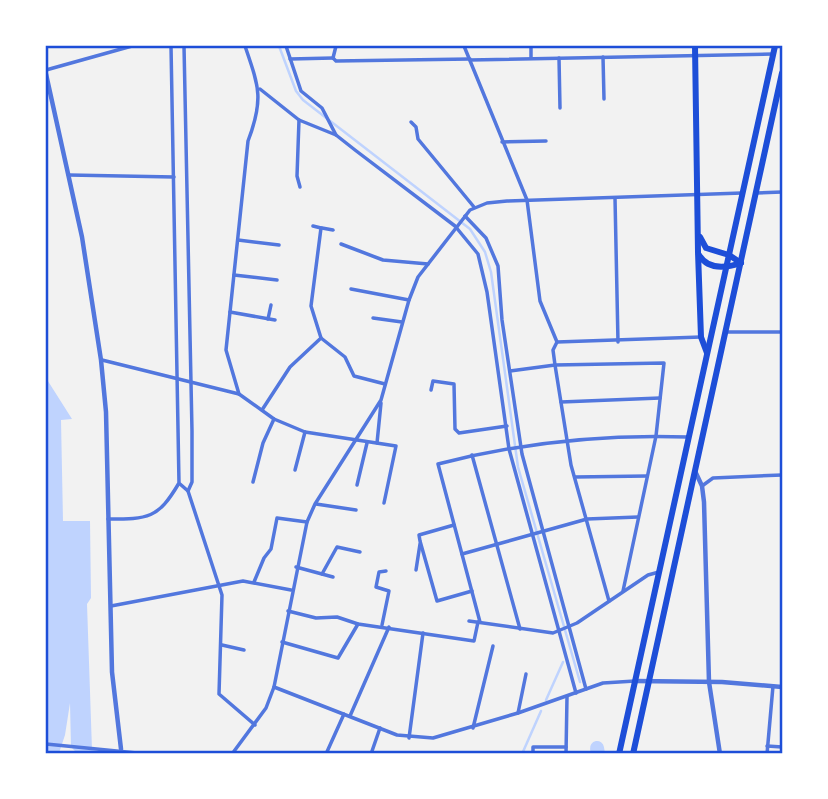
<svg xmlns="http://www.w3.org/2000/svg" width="828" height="799" viewBox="0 0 828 799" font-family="Cabin,sans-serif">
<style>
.water{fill:#bfd3fe}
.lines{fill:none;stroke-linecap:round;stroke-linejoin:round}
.stream{stroke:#bfd3fe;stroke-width:2.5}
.river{stroke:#bfd3fe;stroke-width:14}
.minor{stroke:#5277de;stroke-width:3.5}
.tertiary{stroke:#5277de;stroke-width:4.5}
.primary{stroke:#1d4ed8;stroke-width:6}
.trunk{stroke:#1d4ed8;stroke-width:6}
.neatline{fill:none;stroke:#1d4ed8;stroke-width:2.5}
</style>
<rect width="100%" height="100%" fill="#f2f2f2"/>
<polygon class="water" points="46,378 72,419 61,420 63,521 90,521 91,598 87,604 92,750 110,753 77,753 71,747 70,703 65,735 59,753 46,753"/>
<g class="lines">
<g class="stream">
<polyline points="279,46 296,91 303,100 470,229 485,252 491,272 518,467 580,682"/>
<polyline points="546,700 563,662"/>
<polyline points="522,754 541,711"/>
</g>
<polyline class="river" points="597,748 598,754"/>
<g class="minor">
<polyline points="184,46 192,431 192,482 188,491"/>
<path d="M245 46C259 87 264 99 248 141L226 350 239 394 274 419 305 432 396 446 384 503"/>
<polyline points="286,46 301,91 322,108 336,135"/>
<polyline points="336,46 333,58 336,61 470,59"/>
<polyline points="464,46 527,200 540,301 557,342 553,350 555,365 571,465 609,601"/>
<polyline points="531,46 531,58"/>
<polyline points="603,57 604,99"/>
<polyline points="559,58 560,108"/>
<polyline points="290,59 333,58"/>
<polyline points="470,60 773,54"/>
<polyline points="46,70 132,46"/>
<polyline points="260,89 299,120 336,135 355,150 455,226 478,254 487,292 509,449 576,693"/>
<polyline points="299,120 297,176 300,187"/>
<polyline points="411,122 416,127 418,139 474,207"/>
<polyline points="502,142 546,141"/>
<polyline points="69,175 174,177"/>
<polyline points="756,193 782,192"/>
<polyline points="615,198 618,342"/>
<polyline points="465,216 486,238 498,266 502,320 522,454 586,689"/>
<polyline points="313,226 321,228 311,306 321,338 345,357 354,376 385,384"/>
<polyline points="322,228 333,230"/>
<polyline points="238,240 279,245"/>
<polyline points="341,244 383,260 428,264"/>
<polyline points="234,275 277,280"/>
<polyline points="351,289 409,300"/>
<polyline points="230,312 275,320"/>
<polyline points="373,318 402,322"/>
<polyline points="268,319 271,305"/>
<polyline points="725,332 782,332"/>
<polyline points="557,342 701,337"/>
<polyline points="102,360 239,394"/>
<polyline points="510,371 555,365 664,363 656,436 623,591"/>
<polyline points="431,390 433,381 454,384 455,429 459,433 507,426"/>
<polyline points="561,402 660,398"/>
<polyline points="262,410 290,367 321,338"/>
<polyline points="377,443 381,403"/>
<polyline points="472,455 520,629"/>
<polyline points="295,470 305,432"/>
<polyline points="575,477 647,476"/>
<polyline points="253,482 263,443 274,419"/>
<polyline points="180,484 188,491 222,595 219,694 255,725"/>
<polyline points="357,485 367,443"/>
<polyline points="702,486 713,478 782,475"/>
<polyline points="316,504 356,510"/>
<path d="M108 519C148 519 158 519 179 483L171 46"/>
<polyline points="454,525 419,535 420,541 437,601 472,591"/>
<polyline points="462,554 587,519 638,517"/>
<polyline points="296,567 333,577"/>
<polyline points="416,570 420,544"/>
<polyline points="322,574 337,547 360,552"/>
<polyline points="254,582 264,558 271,549 277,518 307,522"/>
<polyline points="111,606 243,581 291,590"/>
<polyline points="288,611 316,618 337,617 358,624 474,641 478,622"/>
<polyline points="469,621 553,633 577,623 648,575 659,572"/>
<path d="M480 622 438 464C519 443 604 434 688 437"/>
<polyline points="382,625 389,591 376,587 379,572 386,571"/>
<polyline points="282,642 338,658 358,624"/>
<polyline points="222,645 244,650"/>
<polyline points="274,687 397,735 433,738 518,713 603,683 635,681"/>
<polyline points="518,713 526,674"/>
<polyline points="350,716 389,627"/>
<polyline points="473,728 493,646"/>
<polyline points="409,738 423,633"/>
<polyline points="46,744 147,754"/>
<polyline points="767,746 782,747"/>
<polyline points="232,754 266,708 274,687 307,522 315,504 381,400 409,300 418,277 470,210 487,203 507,201 742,193"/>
<polyline points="326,754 344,714"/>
<polyline points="371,754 380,728"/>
<polyline points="533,754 533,747 566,747"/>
<polyline points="566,754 567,697"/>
<polyline points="767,754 773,686"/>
</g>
<g class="tertiary">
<polyline points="46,74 82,237 101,360 106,412 112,672 121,749"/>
<polyline points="695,471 702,486 704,502 709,682 720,754"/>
<polyline points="635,681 722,682 782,687"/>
</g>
<g class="primary">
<polyline points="695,46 698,252 701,337 707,353"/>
<polyline points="700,237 706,248 729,255 741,263"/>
<path d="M699 255C708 270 726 268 741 263"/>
</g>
<g class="trunk">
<polyline points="619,754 775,46"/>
<polyline points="633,754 782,73"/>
</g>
</g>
<rect width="828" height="799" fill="none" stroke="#ffffff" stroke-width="94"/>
<rect x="47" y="47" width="734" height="705" class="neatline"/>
</svg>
